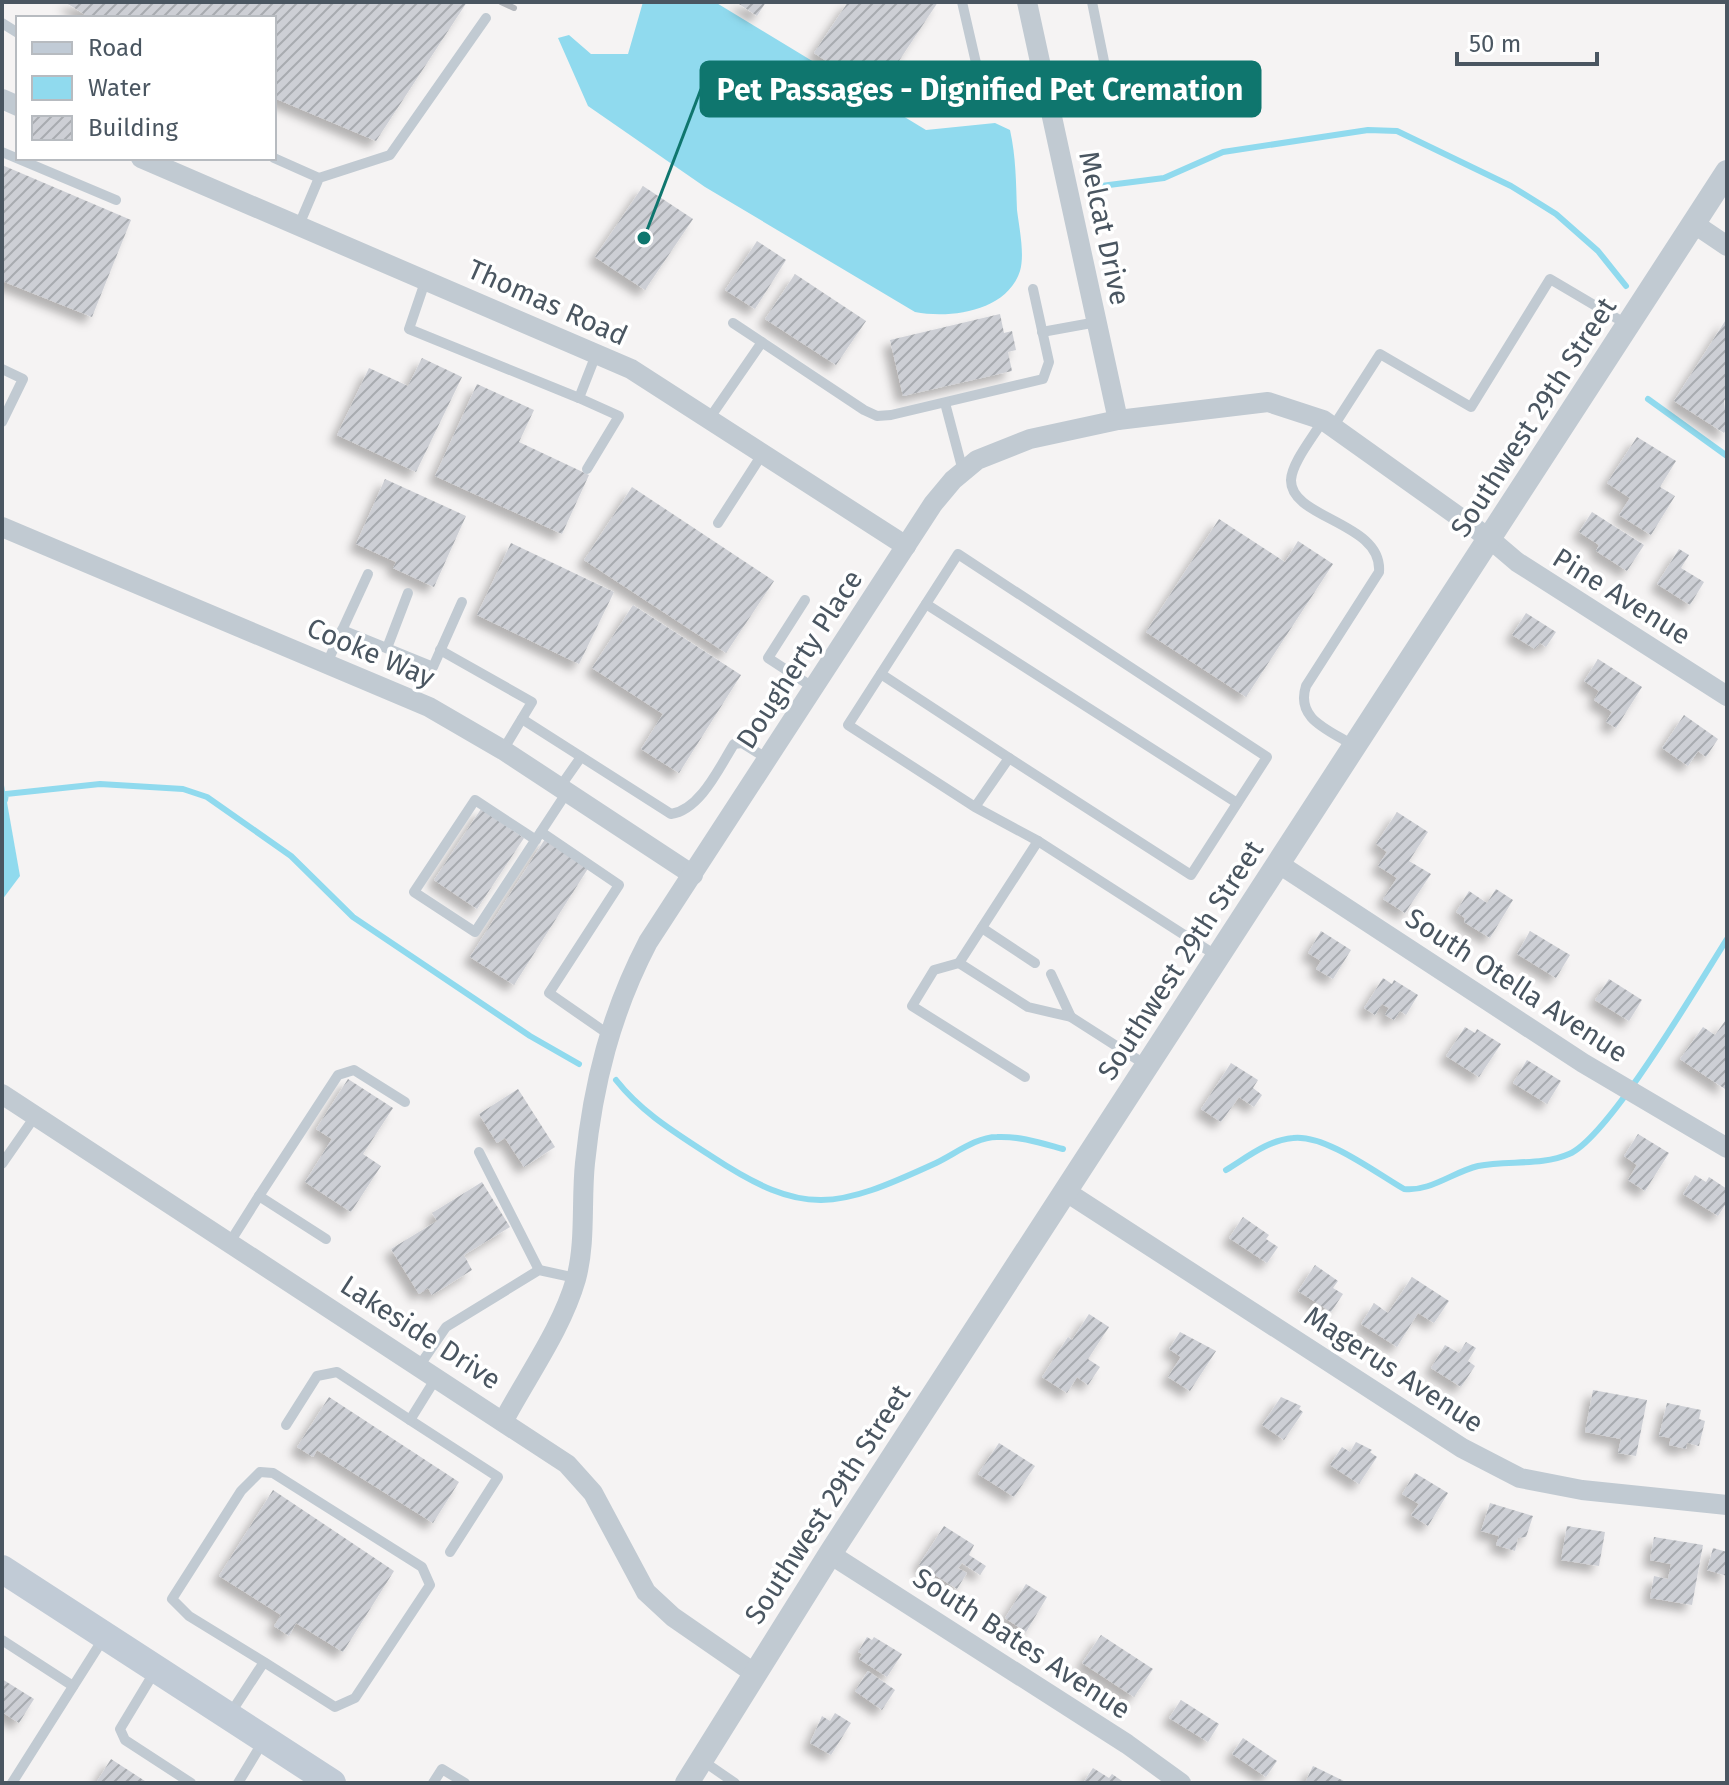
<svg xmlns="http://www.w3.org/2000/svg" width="1729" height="1785" viewBox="0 0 1729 1785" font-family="'Fira Sans',sans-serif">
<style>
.water{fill:#90daee}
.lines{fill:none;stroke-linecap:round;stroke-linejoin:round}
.stream{stroke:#90daee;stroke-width:6}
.building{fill:url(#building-hatch);filter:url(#shadow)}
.service{stroke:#c1cad2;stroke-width:10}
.minor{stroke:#c1cad2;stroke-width:20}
.tertiary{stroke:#c1cad2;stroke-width:24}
.secondary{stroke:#c1cbd6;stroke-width:28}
.rail{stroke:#b5b8bd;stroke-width:6}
.labels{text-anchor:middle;stroke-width:7;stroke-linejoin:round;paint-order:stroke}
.street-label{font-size:28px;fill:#4a5661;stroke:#fff}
.leader{fill:none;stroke:#0f766e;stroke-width:3}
.callout-dot{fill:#0f766e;stroke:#fff;stroke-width:3}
.callout{fill:#0f766e;stroke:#0f766e;stroke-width:3}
.callout-label{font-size:30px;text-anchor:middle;font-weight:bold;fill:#fff}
</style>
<defs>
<pattern id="building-hatch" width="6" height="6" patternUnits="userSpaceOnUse" patternTransform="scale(2)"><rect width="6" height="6" fill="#cdcfd5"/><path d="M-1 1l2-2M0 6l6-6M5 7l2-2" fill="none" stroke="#a8abb0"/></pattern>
<filter id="shadow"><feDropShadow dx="-7" dy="7" stdDeviation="4" flood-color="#0004"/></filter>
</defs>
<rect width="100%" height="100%" fill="#f5f3f3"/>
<g class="water">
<path d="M643 2H715L926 130 995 123 1010 130C1016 157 1016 182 1017 210 1019 227 1025 254 1020 271 1007 311 951 319 915 312L705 187 588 106 558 38 569 35 591 54H628Z"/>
<polygon points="2,774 20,876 2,900"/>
</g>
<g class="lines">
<g class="stream">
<polyline points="1101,186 1164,178 1223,152 1368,130 1397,131 1511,186 1556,214 1598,251 1626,286"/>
<polyline points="1648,399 1727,456"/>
<polyline points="5,800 6,794 100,784 183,789 207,797 291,856 353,917 530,1036 579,1064"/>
<path d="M616 1080C642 1113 676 1133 711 1156 805 1218 836 1209 936 1163 955 1154 976 1137 997 1137 1020 1136 1041 1143 1063 1149"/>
<path d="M1226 1170C1246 1158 1268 1140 1293 1138 1325 1134 1376 1173 1404 1189 1430 1192 1453 1172 1478 1166 1507 1160 1542 1166 1569 1154 1609 1137 1699 983 1727 939"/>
</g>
</g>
<g class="building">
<polygon points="65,2 467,2 376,141 274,98 274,18 90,18"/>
<polygon points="736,2 766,2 757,16"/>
<polygon points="848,2 938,2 877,94 814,53"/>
<polygon points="2,165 131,220 92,317 2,281"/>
<polygon points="643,186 693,219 645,290 595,257"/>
<polygon points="757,241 786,260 755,309 725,290"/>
<polygon points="795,274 866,321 836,365 765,319"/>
<polygon points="1000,314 1004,333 1012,331 1016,350 1008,352 1012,371 903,396 890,340"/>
<polygon points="1727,318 1727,396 1724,401 1727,428 1724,433 1674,401"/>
<polygon points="422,358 462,377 416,472 337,435 369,368 408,386"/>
<polygon points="477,384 534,410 519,442 589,475 562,534 435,476"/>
<polygon points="1637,437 1676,461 1660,487 1675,496 1651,535 1619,515 1630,498 1607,483"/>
<polygon points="385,479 466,516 434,587 393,568 396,562 356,544"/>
<polygon points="632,487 774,581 726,653 584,560"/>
<polygon points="1592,512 1644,545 1627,571 1596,551 1599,545 1579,532"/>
<polygon points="1219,519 1285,562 1298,541 1333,564 1246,697 1146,632"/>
<polygon points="511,543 614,592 579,664 477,615"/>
<polygon points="1679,549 1689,555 1681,568 1704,582 1690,605 1657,584"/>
<polygon points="633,605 741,675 679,773 641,749 663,714 592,668"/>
<polygon points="1526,613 1556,632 1546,647 1540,643 1535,649 1512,635"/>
<polygon points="1598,659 1642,687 1616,728 1606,722 1612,712 1594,700 1599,691 1584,681"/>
<polygon points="1684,715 1718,739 1706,757 1698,751 1688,766 1662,748"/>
<polygon points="481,809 524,838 477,909 434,880"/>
<polygon points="1397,812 1428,832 1409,861 1431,874 1405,913 1383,899 1397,878 1378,866 1387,852 1376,844"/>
<polygon points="545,839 589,867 514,985 470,957"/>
<polygon points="1496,889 1513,900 1490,938 1464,922 1465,918 1456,912 1469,891 1487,903"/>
<polygon points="1321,931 1351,950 1333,979 1316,969 1321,961 1308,953"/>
<polygon points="1530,931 1570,955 1556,978 1517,954"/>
<polygon points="1383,978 1392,984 1394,980 1418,995 1406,1015 1400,1011 1394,1020 1385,1015 1389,1008 1382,1004 1375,1015 1364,1008"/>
<polygon points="1609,979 1642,1000 1629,1021 1595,1000"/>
<polygon points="1725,1021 1727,1023 1725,1089 1680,1059 1703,1027 1715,1035"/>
<polygon points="1465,1027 1475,1033 1477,1029 1501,1044 1479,1077 1446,1056"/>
<polygon points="1527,1060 1561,1081 1547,1104 1513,1083"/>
<polygon points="1231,1063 1258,1080 1253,1088 1262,1095 1254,1107 1239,1097 1221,1122 1201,1109"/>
<polygon points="348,1079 393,1108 363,1154 381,1166 351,1212 305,1182 332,1139 316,1129"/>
<polygon points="518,1089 555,1147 524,1167 505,1138 497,1143 479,1114"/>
<polygon points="1638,1134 1669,1153 1645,1191 1628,1180 1637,1165 1624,1156"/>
<polygon points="1695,1175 1706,1182 1709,1177 1727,1189 1727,1202 1718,1216 1683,1194"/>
<polygon points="482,1182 510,1227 464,1255 472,1270 432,1295 428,1288 419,1294 391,1249 437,1221 432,1213"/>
<polygon points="1243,1217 1269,1235 1266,1239 1278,1247 1267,1263 1229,1238"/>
<polygon points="1315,1265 1338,1281 1333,1288 1343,1294 1331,1312 1298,1291"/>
<polygon points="1412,1277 1449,1301 1434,1323 1418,1313 1397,1347 1361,1324 1374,1303 1388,1313"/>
<polygon points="1089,1314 1109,1327 1088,1359 1100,1367 1088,1385 1077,1377 1067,1393 1042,1377 1068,1337 1072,1340"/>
<polygon points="1180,1332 1216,1351 1190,1391 1168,1377 1181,1357 1169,1349"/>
<polygon points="1466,1342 1476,1348 1468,1361 1475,1366 1461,1387 1431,1368 1445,1345 1459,1353"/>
<polygon points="1593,1390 1647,1400 1636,1456 1618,1453 1621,1439 1585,1432"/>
<polygon points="329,1397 459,1482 433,1523 317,1450 313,1457 297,1447"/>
<polygon points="1281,1397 1301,1406 1299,1409 1303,1412 1284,1440 1262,1425"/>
<polygon points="1667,1403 1701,1410 1699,1419 1705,1421 1699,1446 1687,1443 1686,1449 1669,1445 1671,1438 1659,1436"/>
<polygon points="1356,1442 1372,1450 1370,1452 1377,1457 1359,1484 1330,1465 1342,1447 1350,1452"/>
<polygon points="999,1443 1035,1466 1014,1497 978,1474"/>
<polygon points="1415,1473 1448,1493 1428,1526 1411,1515 1419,1504 1402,1494"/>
<polygon points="273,1490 394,1571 343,1652 296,1623 289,1636 274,1626 281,1615 219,1576"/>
<polygon points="1490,1503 1533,1516 1526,1537 1518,1538 1515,1551 1496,1545 1499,1536 1481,1531"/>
<polygon points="944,1526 974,1545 969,1555 986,1566 980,1575 962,1563 958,1568 967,1573 957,1589 919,1565"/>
<polygon points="1567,1526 1605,1532 1599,1566 1561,1560"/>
<polygon points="1654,1537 1703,1545 1692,1605 1650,1598 1654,1576 1668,1579 1671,1564 1650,1560"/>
<polygon points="1713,1548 1727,1552 1727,1576 1707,1570"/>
<polygon points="1026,1584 1047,1597 1026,1632 1005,1618"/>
<polygon points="1101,1635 1153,1669 1134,1697 1082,1663"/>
<polygon points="867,1637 872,1640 874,1637 902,1654 887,1677 859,1659 862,1654 858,1652"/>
<polygon points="868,1671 895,1690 882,1710 855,1691"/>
<polygon points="2,1679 34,1699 19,1723 2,1712"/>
<polygon points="1181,1700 1219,1724 1208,1742 1169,1718"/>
<polygon points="835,1713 851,1723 831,1755 810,1743 822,1716 830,1721"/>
<polygon points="1243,1738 1277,1761 1266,1777 1232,1754"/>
<polygon points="111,1759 148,1783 96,1783"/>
<polygon points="1313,1766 1348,1783 1305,1783"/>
<polygon points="1093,1768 1109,1778 1112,1774 1125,1783 1083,1783"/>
</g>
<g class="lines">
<g class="service">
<polyline points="962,2 982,89 1044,78"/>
<polyline points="2,23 18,33"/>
<polyline points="1046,88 1107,76 1092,2"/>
<polyline points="2,152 116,200"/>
<polyline points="274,158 319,178"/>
<polyline points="299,225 319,178 390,155 486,18"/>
<polyline points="426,279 409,329 579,398 597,352"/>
<polyline points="733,323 864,410 877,416 891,415 1043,379 1049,362 1033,289"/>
<polyline points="1042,332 1097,322"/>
<polyline points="2,369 23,379 2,422"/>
<polyline points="579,398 619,416 587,469"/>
<polyline points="945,403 963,471"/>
<polyline points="709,419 762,342"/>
<path d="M1323 420C1314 436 1292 462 1291 480 1290 519 1383 522 1379 572L1306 686C1295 720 1330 730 1356 747"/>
<polyline points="1333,427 1380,354 1471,407 1550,279 1628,325"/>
<polyline points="718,523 763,453"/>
<polyline points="805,600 768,658 814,688"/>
<polyline points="926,604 1237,803"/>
<polyline points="342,630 433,667 462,602"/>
<polyline points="387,648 408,593"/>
<polyline points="440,650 532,702 503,750"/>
<polyline points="327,663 368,574"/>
<polyline points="881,674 1009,758"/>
<path d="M522 719 671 814C700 810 719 768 734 744L742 743 768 759"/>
<polyline points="560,787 581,757"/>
<polyline points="975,807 1009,758 1191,875 1267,757 958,554 848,725 975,807 1038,841"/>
<polyline points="541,832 619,885 549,993 608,1034"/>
<polyline points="536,840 475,800 414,892 475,932 567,792"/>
<polyline points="982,928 1035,963"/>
<polyline points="959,963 934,970 912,1006 1025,1077"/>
<polyline points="1051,974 1071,1017"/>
<polyline points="1146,1065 1071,1017 1028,1007 959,963 1038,841 1217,956"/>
<polyline points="479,1152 539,1270"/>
<polyline points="2,1164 36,1115"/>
<polyline points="259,1196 338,1075 354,1070 405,1102"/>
<polyline points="230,1242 259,1196 326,1239"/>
<polyline points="420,1365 446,1327 539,1270 576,1278"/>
<polyline points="436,1378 410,1420 498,1477 450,1552"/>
<polyline points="286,1425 317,1376 337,1372 410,1420"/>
<polyline points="2,1640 73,1686"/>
<polyline points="155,1671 120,1729 125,1740 191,1783"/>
<polyline points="230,1714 264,1662 335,1707 355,1698 430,1585 422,1567 273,1473 260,1472 241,1491 172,1599 189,1616 264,1662"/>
<polyline points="703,1761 735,1783"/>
<polyline points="12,1783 105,1636"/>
<polyline points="238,1783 264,1740"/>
<polyline points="433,1783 442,1769 465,1783"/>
</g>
<g class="minor">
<polyline points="1027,2 1118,420"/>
<polyline points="2,99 18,106"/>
<polyline points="141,158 631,369 906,546"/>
<polyline points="1693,223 1727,246"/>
<polyline points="2,527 429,707 503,750 693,875"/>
<polyline points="1279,864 1583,1063 1727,1148"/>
<polyline points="2,1094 567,1464 593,1493 646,1592 673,1617 754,1673"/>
<polyline points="1065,1191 1462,1448 1520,1478 1582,1490 1727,1505"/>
<path d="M504 1420C528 1375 562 1328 576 1279 586 1242 581 1201 585 1163 593 1084 611 1013 648 942L933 504 953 480 977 460 1030 439 1118 420 1268 402 1323 420 1490 539 1517 562 1727 696"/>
<polyline points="830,1554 1127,1744 1181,1783"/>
</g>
<polyline class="tertiary" points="687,1783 830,1554 1727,172"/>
<polyline class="secondary" points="2,1569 332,1783"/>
<polyline class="rail" points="501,2 514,8"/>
</g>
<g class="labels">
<g class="street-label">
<text transform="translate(1105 228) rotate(78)" y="10">Melcat Drive</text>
<text transform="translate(548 302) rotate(24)" y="10">Thomas Road</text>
<text transform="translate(1533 417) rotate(-57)" y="10">Southwest 29th Street</text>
<text transform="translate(1622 596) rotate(32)" y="10">Pine Avenue</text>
<text transform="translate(371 652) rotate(23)" y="10">Cooke Way</text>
<text transform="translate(799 659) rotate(-57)" y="10">Dougherty Place</text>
<text transform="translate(1180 960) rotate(-57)" y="10">Southwest 29th Street</text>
<text transform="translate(1517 985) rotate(33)" y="10">South Otella Avenue</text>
<text transform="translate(421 1332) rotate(33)" y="10">Lakeside Drive</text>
<text transform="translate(1394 1369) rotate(33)" y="10">Magerus Avenue</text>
<text transform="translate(827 1504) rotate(-57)" y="10">Southwest 29th Street</text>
<text transform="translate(1022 1643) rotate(33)" y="10">South Bates Avenue</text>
</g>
</g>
<path class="leader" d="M644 238L701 89"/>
<circle class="callout-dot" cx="644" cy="238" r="8"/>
<rect class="callout" x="701" y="62" width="559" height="54" rx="8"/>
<g class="callout-label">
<text x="980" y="100">Pet Passages - Dignified Pet Cremation</text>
</g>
<rect width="1729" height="1785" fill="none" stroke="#4a5661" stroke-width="8"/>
<rect x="16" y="16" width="260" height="144" fill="#ffffff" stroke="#b7bbc0" stroke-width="2"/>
<rect x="32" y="42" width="40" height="12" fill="#c1cbd6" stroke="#b7bbc0" stroke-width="2"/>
<text x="88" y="56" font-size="24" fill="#4a5661">Road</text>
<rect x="32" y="76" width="40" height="24" fill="#90daee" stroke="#b7bbc0" stroke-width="2"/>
<text x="88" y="96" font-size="24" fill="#4a5661">Water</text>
<rect x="32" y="116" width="40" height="24" fill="url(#building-hatch)" stroke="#b7bbc0" stroke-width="2"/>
<text x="88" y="136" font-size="24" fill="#4a5661">Building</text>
<path d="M1457 52v12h140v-12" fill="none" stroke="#4a5661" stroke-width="4"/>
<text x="1469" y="52" font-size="24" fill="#4a5661" stroke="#ffffff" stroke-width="6" paint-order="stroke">50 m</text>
</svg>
